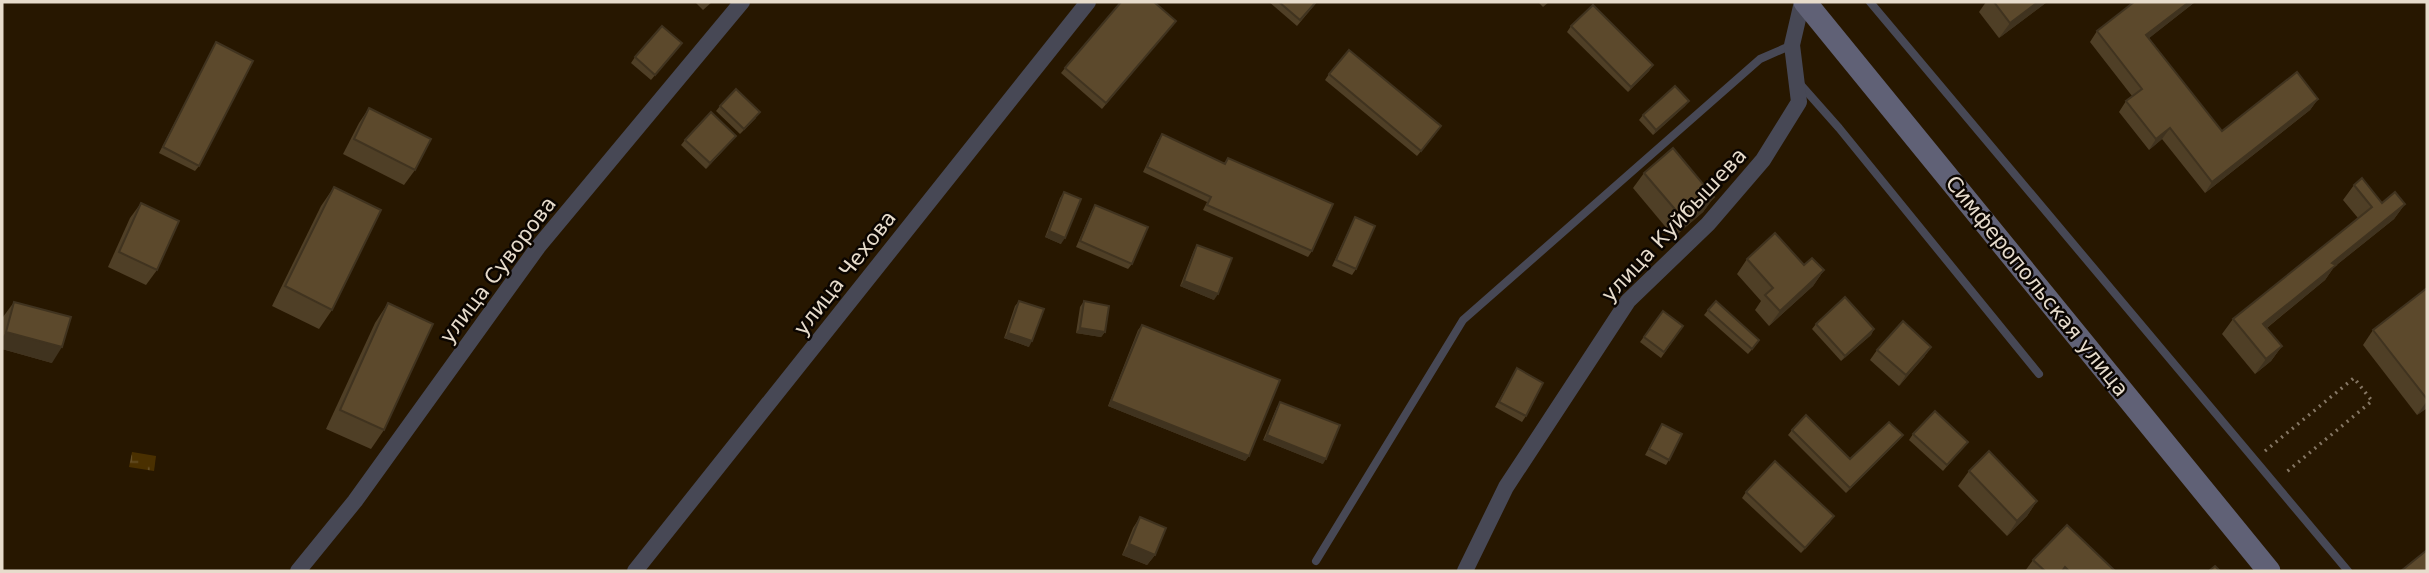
<svg xmlns="http://www.w3.org/2000/svg" width="2429" height="573" viewBox="0 0 2429 573" font-family="'DejaVu Sans',sans-serif">
<style>
.wetland{fill:url(#wetland-marsh)}
.lines{fill:none;stroke-linecap:round;stroke-linejoin:round}
.path{stroke:#857764;stroke-width:3.5;stroke-dasharray:2 5;stroke-linecap:butt}
.service{stroke:#474855;stroke-width:8}
.minor{stroke:#474855;stroke-width:16}
.secondary{stroke:#606176;stroke-width:23}
.wall{fill:#4f3f26}
.shaded-wall{fill:#40331f}
.building{fill:#5c492c;stroke:#40331f;stroke-width:2}
.labels{text-anchor:middle;stroke-width:5;stroke-linejoin:round;paint-order:stroke}
.street-label{font-size:21px;fill:#e7dccc;stroke:#0b0500}
</style>
<defs>
<pattern id="wetland-marsh" width="20" height="14" patternUnits="userSpaceOnUse" patternTransform="scale(1.75)"><rect width="20" height="14" fill="#4a3000"/><path d="M1 5h8M5 5V1M11 12h8M15 12V8" fill="none" stroke="#644d24"/></pattern>
</defs>
<rect width="100%" height="100%" fill="#271700"/>
<polygon class="wetland" points="132,452 156,456 154,471 129,467"/>
<g class="lines">
<polyline class="path" points="2265,451 2354,378 2372,401 2284,474"/>
<g class="service">
<polyline points="1870,2 2348,571"/>
<polyline points="1800,84 1839,128 2039,374"/>
<polyline points="1316,561 1463,320 1760,59 1792,45"/>
</g>
<g class="minor">
<polyline points="298,571 355,501 538,247 742,2"/>
<polyline points="635,571 1088,2"/>
<polyline points="1465,571 1506,487 1628,301 1708,224 1763,160 1799,102 1792,45 1802,2"/>
</g>
<polyline class="secondary" points="1805,2 2269,571"/>
</g>
<g class="wall">
<polygon points="695,2 712,2 703,10"/>
<polygon points="1269,2 1317,2 1297,26"/>
<polygon points="1538,2 1549,2 1543,7"/>
<polygon points="1986,2 2047,2 1999,38 1979,12"/>
<polygon points="2195,2 2149,38 2222,131 2318,99 2310,110 2205,193 2162,139 2149,150 2119,112 2126,101 2132,96 2090,42 2097,31"/>
<polygon points="1176,21 1102,109 1061,73 1065,68"/>
<polygon points="1571,26 1653,65 1649,71 1628,92 1567,32"/>
<polygon points="216,42 199,166 195,171 159,153 213,48"/>
<polygon points="682,43 651,80 631,63 635,57"/>
<polygon points="1329,74 1437,132 1417,156 1325,80"/>
<polygon points="1689,101 1685,106 1653,135 1639,120 1643,115"/>
<polygon points="720,106 756,118 740,134 716,111"/>
<polygon points="369,108 415,170 404,185 343,154 359,123"/>
<polygon points="1162,134 1224,163 1228,158 1312,251 1308,257 1203,210 1207,202 1143,172 1158,140"/>
<polygon points="736,136 706,169 681,145 685,140"/>
<polygon points="1644,173 1714,197 1703,212 1674,237 1633,188"/>
<polygon points="2354,185 2382,203 2405,204 2394,219 2334,267 2325,280 2267,328 2282,346 2271,361 2255,374 2222,334 2233,319 2358,218 2343,200"/>
<polygon points="334,187 332,310 319,329 272,306 321,206"/>
<polygon points="1064,192 1061,244 1045,237 1060,198"/>
<polygon points="141,203 157,270 146,285 108,267 130,218"/>
<polygon points="1095,205 1132,264 1128,269 1076,247 1092,210"/>
<polygon points="1355,217 1356,269 1352,275 1332,266 1352,223"/>
<polygon points="1197,245 1214,300 1180,286 1194,250"/>
<polygon points="1747,259 1824,270 1813,286 1769,326 1755,310 1761,301 1737,274"/>
<polygon points="2427,288 2427,408 2417,415 2363,345 2373,330"/>
<polygon points="1019,301 1029,347 1004,338 1015,306"/>
<polygon points="1084,301 1105,332 1101,337 1076,333 1080,307"/>
<polygon points="14,302 52,363 2,349 2,322 3,317"/>
<polygon points="388,303 384,430 371,449 326,429 375,323"/>
<polygon points="1708,310 1756,345 1748,354 1704,315"/>
<polygon points="1663,311 1683,326 1661,358 1640,342"/>
<polygon points="1816,324 1874,329 1871,335 1841,361 1812,329"/>
<polygon points="1142,325 1249,456 1245,461 1108,406 1138,330"/>
<polygon points="1931,347 1924,357 1899,386 1870,360 1877,350"/>
<polygon points="1517,368 1526,416 1522,422 1495,407"/>
<polygon points="1280,402 1323,464 1263,440 1277,407"/>
<polygon points="1662,424 1669,460 1666,465 1645,455"/>
<polygon points="1792,430 1850,459 1903,435 1899,440 1846,493 1788,435"/>
<polygon points="1913,434 1968,442 1943,471 1909,440"/>
<polygon points="1969,471 2037,501 2027,516 2007,536 1958,486"/>
<polygon points="1746,492 1830,522 1801,553 1742,498"/>
<polygon points="1140,517 1155,555 1147,565 1122,555 1133,528"/>
<polygon points="2033,560 2115,571 2025,571"/>
</g>
<g class="shaded-wall">
<polygon points="2038,2 2047,2 1999,38 2010,23"/>
<polygon points="2189,2 2195,2 2139,46 2146,35"/>
<polygon points="1653,65 1649,71 1628,92 1631,87"/>
<polygon points="2318,99 2310,110 2205,193 2212,182"/>
<polygon points="1689,101 1685,106 1653,135 1656,130"/>
<polygon points="2170,128 2162,139 2149,150 2156,139"/>
<polygon points="736,136 732,141 706,169 710,163"/>
<polygon points="1714,197 1703,212 1674,237 1685,221"/>
<polygon points="2405,204 2394,219 2334,267 2325,280 2253,339 2263,324 2332,263"/>
<polygon points="1049,231 1065,238 1061,244 1045,237"/>
<polygon points="1824,270 1813,286 1769,326 1780,311"/>
<polygon points="1184,281 1218,294 1214,300 1180,286"/>
<polygon points="1080,328 1105,332 1101,337 1076,333"/>
<polygon points="1874,329 1871,335 1841,361 1845,356"/>
<polygon points="6,332 62,347 52,363 2,349 2,338"/>
<polygon points="1008,333 1032,341 1029,347 1004,338"/>
<polygon points="2282,346 2271,361 2255,374 2266,359"/>
<polygon points="1931,347 1924,357 1899,386 1906,375"/>
<polygon points="1111,401 1249,456 1245,461 1108,406"/>
<polygon points="2427,401 2427,408 2417,415"/>
<polygon points="1267,435 1326,459 1323,464 1263,440"/>
<polygon points="1903,435 1899,440 1846,493 1850,488"/>
<polygon points="2037,501 2027,516 2007,536 2017,521"/>
<polygon points="1834,516 1830,522 1801,553 1805,548"/>
<polygon points="1129,544 1155,555 1147,565 1122,555"/>
</g>
<g class="building">
<polygon points="1121,2 1154,2 1176,21 1106,103 1065,68"/>
<polygon points="1279,2 1316,2 1300,20"/>
<polygon points="1994,2 2038,2 2010,23"/>
<polygon points="2134,2 2189,2 2146,35 2222,131 2297,72 2318,99 2212,182 2170,128 2156,139 2126,101 2142,89 2097,31"/>
<polygon points="1593,5 1653,65 1631,87 1571,26"/>
<polygon points="662,26 682,43 655,75 635,57"/>
<polygon points="216,42 253,61 199,166 163,147"/>
<polygon points="1349,50 1441,126 1421,151 1329,74"/>
<polygon points="1675,86 1689,101 1656,130 1643,115"/>
<polygon points="736,89 760,112 744,129 720,106"/>
<polygon points="369,108 431,139 415,170 354,139"/>
<polygon points="711,112 736,136 710,163 685,140"/>
<polygon points="1162,134 1225,164 1228,158 1333,204 1312,251 1207,205 1211,197 1147,167"/>
<polygon points="1673,148 1714,197 1685,221 1644,173"/>
<polygon points="2362,178 2382,203 2395,192 2405,204 2332,263 2336,265 2263,324 2282,346 2266,359 2233,319 2372,207 2354,185"/>
<polygon points="334,187 381,210 332,310 285,286"/>
<polygon points="1064,192 1081,199 1065,238 1049,231"/>
<polygon points="141,203 179,221 157,270 119,252"/>
<polygon points="1095,205 1148,227 1132,264 1080,241"/>
<polygon points="1355,217 1375,226 1356,269 1336,260"/>
<polygon points="1775,233 1804,265 1812,258 1824,270 1780,311 1765,295 1773,288 1747,259"/>
<polygon points="1197,245 1232,258 1218,294 1184,281"/>
<polygon points="2427,288 2427,399 2373,330"/>
<polygon points="1845,297 1874,329 1845,356 1816,324"/>
<polygon points="1019,301 1044,309 1032,341 1008,333"/>
<polygon points="1084,301 1109,306 1105,332 1080,328"/>
<polygon points="1716,301 1759,340 1752,349 1708,310"/>
<polygon points="14,302 71,317 62,347 6,332"/>
<polygon points="388,303 433,324 384,430 340,410"/>
<polygon points="1663,311 1683,326 1664,352 1644,337"/>
<polygon points="1903,321 1931,347 1906,375 1877,350"/>
<polygon points="1142,325 1280,380 1249,456 1111,401"/>
<polygon points="1517,368 1543,383 1526,416 1499,402"/>
<polygon points="1280,402 1340,425 1326,459 1267,435"/>
<polygon points="1935,411 1968,442 1947,465 1913,434"/>
<polygon points="1806,415 1850,459 1889,422 1903,435 1850,488 1792,430"/>
<polygon points="1662,424 1682,434 1669,460 1649,449"/>
<polygon points="1989,451 2037,501 2017,521 1969,471"/>
<polygon points="1775,461 1834,516 1805,548 1746,492"/>
<polygon points="1140,517 1166,528 1155,555 1129,544"/>
<polygon points="2067,525 2115,571 2069,571 2065,567 2062,571 2045,571 2033,560"/>
<polygon points="2427,550 2427,571 2401,571"/>
<polygon points="2215,566 2220,571 2209,571"/>
</g>
<g class="labels">
<g class="street-label">
<text transform="translate(1674 225) rotate(-47)" y="7">улица Куйбышева</text>
<text transform="translate(498 270) rotate(-53)" y="7">улица Суворова</text>
<text transform="translate(845 273) rotate(-52)" y="7">улица Чехова</text>
<text transform="translate(2037 286) rotate(51)" y="7">Симферопольская улица</text>
</g>
</g>
<rect width="2429" height="573" fill="none" stroke="#e7dccc" stroke-width="7"/>
</svg>
